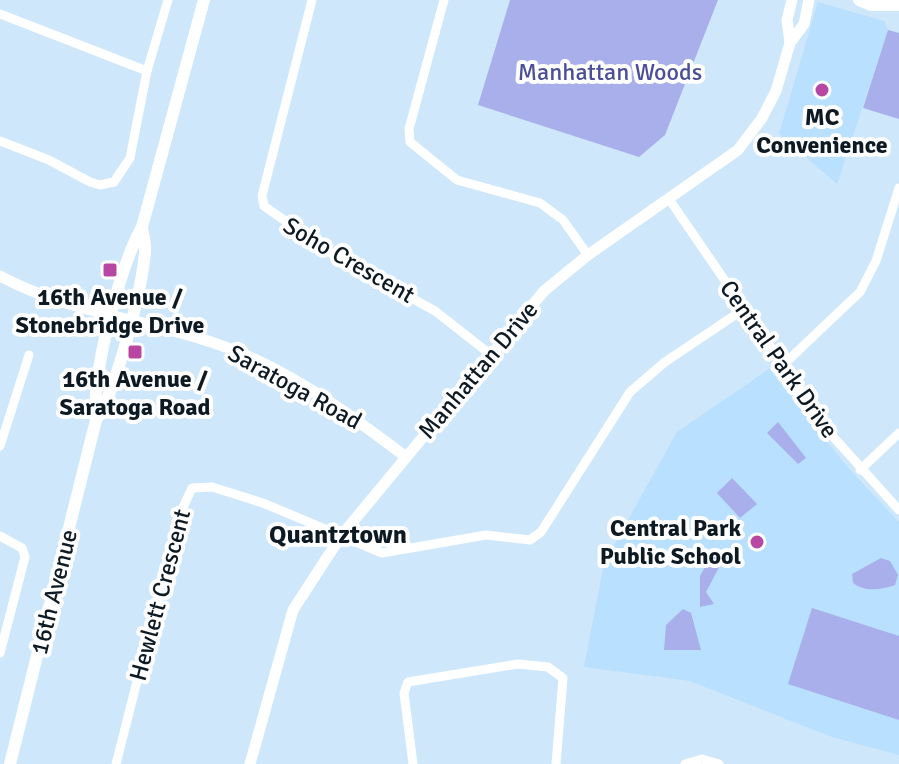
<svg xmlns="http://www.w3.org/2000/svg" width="899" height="764" viewBox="0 0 899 764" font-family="Signika,sans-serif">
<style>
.built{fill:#b9e0fe}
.green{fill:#a8afea}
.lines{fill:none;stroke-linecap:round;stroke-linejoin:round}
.minor{stroke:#fff;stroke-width:9}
.tertiary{stroke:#fff;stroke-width:11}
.secondary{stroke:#fff;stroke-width:12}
.poi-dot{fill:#b847a3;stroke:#fff;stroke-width:3}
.labels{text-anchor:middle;stroke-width:8;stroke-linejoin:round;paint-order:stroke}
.park-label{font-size:24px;fill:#4b4e98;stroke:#fff}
.poi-label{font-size:24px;font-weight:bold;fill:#0e1a23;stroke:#fff}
.street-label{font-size:24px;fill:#0e1a23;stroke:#fff}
.neighbourhood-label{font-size:26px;font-weight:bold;fill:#0e1a23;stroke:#fff}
</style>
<rect width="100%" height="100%" fill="#cee7fb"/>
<g class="built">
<polygon points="818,2 884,21 888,30 837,184 779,134"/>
<polygon points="769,369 850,470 899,522 899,755 832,737 690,681 584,667 604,563 677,432"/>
</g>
<g class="green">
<polygon points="510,0 718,0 665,135 639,157 478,105"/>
<polygon points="888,30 899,33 899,119 863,108"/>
<polygon points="778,422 806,458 798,464 767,433"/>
<polygon points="732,478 757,504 740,518 717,493"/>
<polygon points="715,549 727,552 706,592 714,604 700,607 700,576"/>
<path d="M881 558 890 561 898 575 895 585C881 590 865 592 853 583L852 574Z"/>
<polygon points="812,608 899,636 899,720 788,684"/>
<polygon points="683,609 691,613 701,650 664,650 666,625"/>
</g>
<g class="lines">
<g class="minor">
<polyline points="312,0 262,196 264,206 334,255 435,311 490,354"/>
<polyline points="444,0 409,129 410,142 457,180 540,203 563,220 588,255"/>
<polyline points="0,14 147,71"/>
<polyline points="0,141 49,160 90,182 100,185 114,182 130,158 147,71 168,0"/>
<polyline points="669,199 828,431 899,510"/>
<polyline points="782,366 860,292 876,261 899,188"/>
<polyline points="0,446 29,355"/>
<polyline points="860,470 899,433"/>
<polyline points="0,536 22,548 25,557 0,653"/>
<polyline points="116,764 179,516 192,488 212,487 263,503 382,553 486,535 530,540 541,532 630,392 665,362 744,309"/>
<polyline points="413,764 404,693 408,682 518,664 548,667 563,678 556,764"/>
<polyline points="685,764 702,759 719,764"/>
</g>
<g class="tertiary">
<polyline points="790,43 787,20 792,0"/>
<path d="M0 276C65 311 142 319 211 342 283 365 347 412 406 457"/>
<polyline points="250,764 293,610 341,536 544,291 588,255 738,150 762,118 776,91 790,43 804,24 809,0"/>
</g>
<g class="secondary">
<polyline points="859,0 871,5 899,5"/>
<path d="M96 420C116 392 142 289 145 252 146 245 143 235 142 228"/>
<path d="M10 764 96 420C91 375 120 267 142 227L204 0"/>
</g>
</g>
<g class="poi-dot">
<circle cx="822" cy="90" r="8"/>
<rect x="102" y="262" width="16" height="16" rx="4"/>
<rect x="127" y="344" width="16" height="16" rx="4"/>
<circle cx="757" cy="542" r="8"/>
</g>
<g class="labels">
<g class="park-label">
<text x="610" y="80">Manhattan Woods</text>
</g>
<g class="poi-label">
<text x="822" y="125">MC<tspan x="822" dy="28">Convenience</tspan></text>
<text x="110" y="305">16th Avenue /<tspan x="110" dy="28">Stonebridge Drive</tspan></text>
<text x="135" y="387">16th Avenue /<tspan x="135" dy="28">Saratoga Road</tspan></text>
<text x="741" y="536" text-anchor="end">Central Park<tspan x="741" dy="28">Public School</tspan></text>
</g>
<g class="street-label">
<text transform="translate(349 260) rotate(30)" y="8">Soho Crescent</text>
<text transform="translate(779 359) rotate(55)" y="8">Central Park Drive</text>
<text transform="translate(478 370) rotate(-50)" y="8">Manhattan Drive</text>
<text transform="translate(295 387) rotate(29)" y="8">Saratoga Road</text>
<text transform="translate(54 592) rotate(-76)" y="8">16th Avenue</text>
<text transform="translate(160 595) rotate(-75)" y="8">Hewlett Crescent</text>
</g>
<g class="neighbourhood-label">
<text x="338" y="543">Quantztown</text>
</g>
</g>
</svg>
